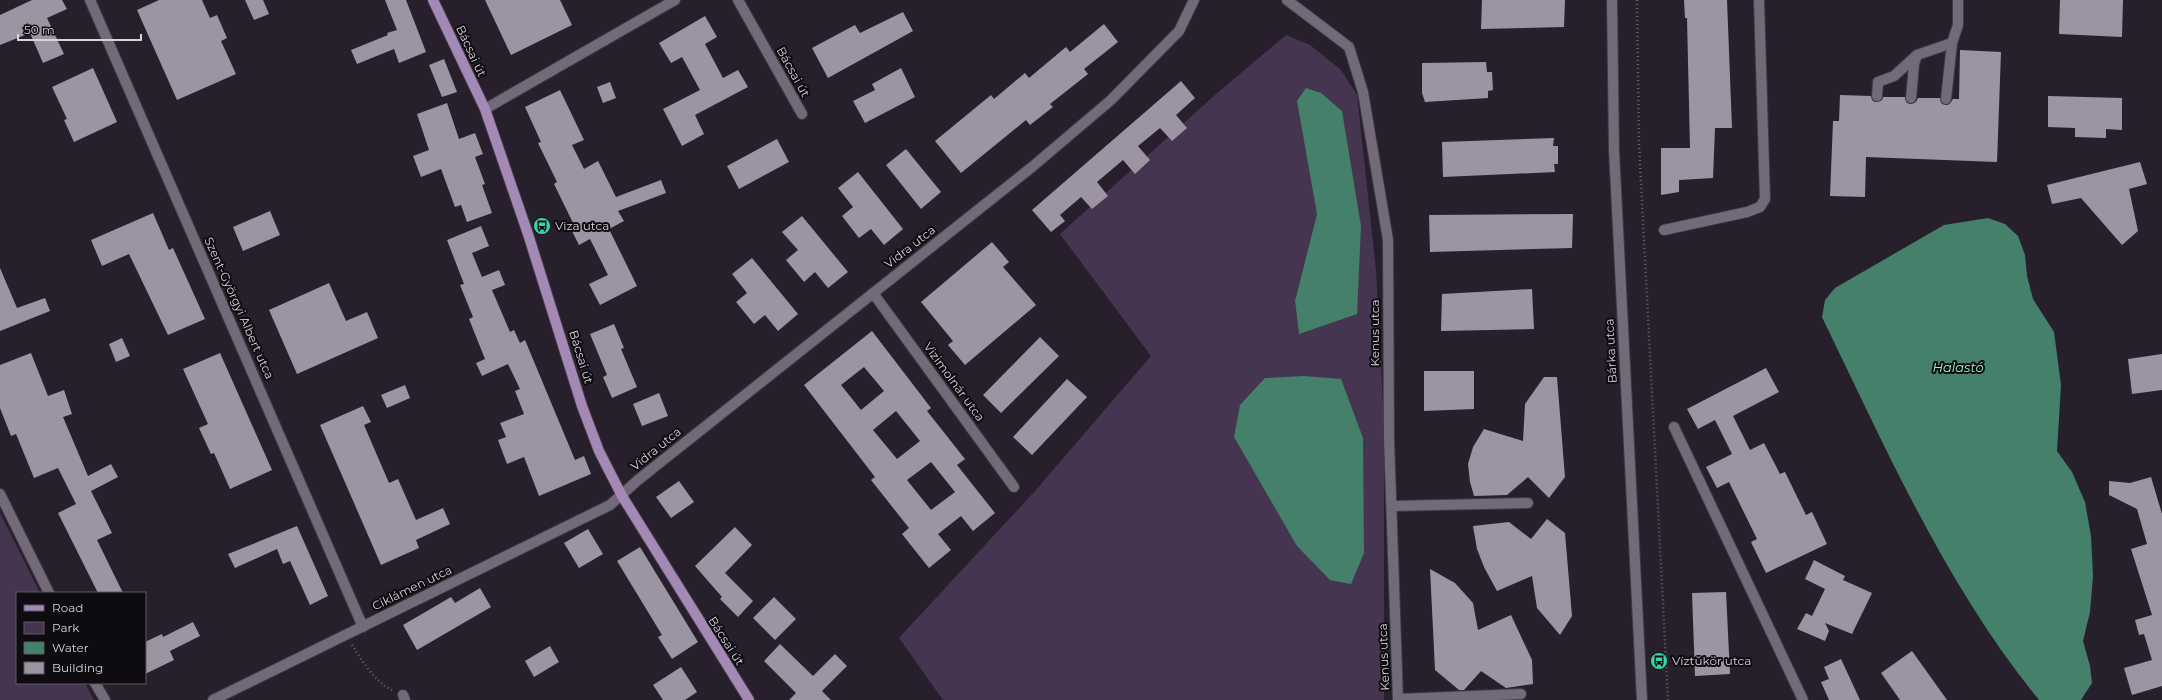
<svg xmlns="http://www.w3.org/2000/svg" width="2162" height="700" viewBox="0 0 2162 700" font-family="Montserrat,sans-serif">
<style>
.green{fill:#463551;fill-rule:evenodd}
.water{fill:#44806a}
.building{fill:#9c94a3;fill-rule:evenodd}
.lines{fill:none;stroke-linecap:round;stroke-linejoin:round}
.minor-casing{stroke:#403a44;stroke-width:12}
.major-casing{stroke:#403a44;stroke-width:12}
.path{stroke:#69636e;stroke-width:2.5;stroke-dasharray:1 3;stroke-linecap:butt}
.minor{stroke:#726a78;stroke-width:10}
.major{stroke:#a489b7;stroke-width:10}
.labels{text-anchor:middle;stroke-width:4;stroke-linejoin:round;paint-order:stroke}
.street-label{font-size:12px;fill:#d7d3db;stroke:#0e0b11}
.poi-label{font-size:12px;fill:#d7d3db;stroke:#0e0b11;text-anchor:start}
.water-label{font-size:13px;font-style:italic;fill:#97f4d1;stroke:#0e0b11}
</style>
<rect width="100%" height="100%" fill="#27202c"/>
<g class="green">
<path d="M1286 35 1310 45 1341 70 1357 95 1376 270 1384 423V700H943L899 638 1035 491 1151 356 1060 234 1215 95ZM1317 214 1299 334 1295 301Z"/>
<polygon points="0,513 40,593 17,593 17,683 85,683 94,700 0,700"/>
</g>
<g class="water">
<polygon points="1306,88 1321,93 1342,111 1361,226 1357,314 1299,334 1295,301 1317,214 1297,101"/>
<path d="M1988 218 2005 224 2018 236 2025 255 2027 276 2033 299 2054 332 2061 385 2057 451 2072 472 2085 502 2091 536 2093 576 2090 612 2083 641 2090 666 2092 683 2081 700H2039C1946 586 1886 449 1822 317L1825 300 1835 288 1944 225Z"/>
<polygon points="1304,376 1341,379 1363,438 1364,553 1351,584 1330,580 1297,546 1234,437 1240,405 1265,378"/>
</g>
<g class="building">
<polygon points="32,0 62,0 67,9 47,18 64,54 43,63 30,33 0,45 0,15"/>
<polygon points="159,0 202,0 210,18 217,15 227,38 221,41 236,74 177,100 137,10"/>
<polygon points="245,0 263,0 269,14 254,20"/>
<polygon points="385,0 406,0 426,52 399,63 394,49 357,64 351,50 388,35 387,33 397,30"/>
<polygon points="485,0 560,0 572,25 511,55"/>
<polygon points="1482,0 1565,0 1564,27 1481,29"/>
<polygon points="1684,0 1727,0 1732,128 1715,128 1713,178 1679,180 1679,192 1661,195 1661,148 1690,148 1687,18 1685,18"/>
<polygon points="2060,0 2123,0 2122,37 2059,34"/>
<polygon points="903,12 913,31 828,78 812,48 855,25 860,33"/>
<polygon points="705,16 717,37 705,44 723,78 738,70 748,87 695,115 704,134 682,146 663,109 700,90 682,57 671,63 659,43"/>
<polygon points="1104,24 1118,42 1084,69 1088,74 1050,104 1053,107 1030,125 1026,120 961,173 935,141 991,95 994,99 1025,73 1029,78 1066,47 1070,52"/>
<polygon points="1960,50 2001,52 1997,162 1866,157 1865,197 1830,196 1833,121 1839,121 1840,95 1871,96 1873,101 1877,102 1882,100 1883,97 1905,97 1907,103 1911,104 1916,102 1918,98 1940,98 1942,104 1948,105 1953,99 1959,99"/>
<polygon points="444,59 457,92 442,97 429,65"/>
<polygon points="1486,62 1487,72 1492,72 1493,90 1488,91 1488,98 1425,102 1422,93 1422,63"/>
<polygon points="93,68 117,122 74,142 64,120 67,119 52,87"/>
<polygon points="901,68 915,97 865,123 853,101 875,90 872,84"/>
<polygon points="1181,81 1195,98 1176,115 1187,128 1172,141 1160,128 1138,146 1150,160 1135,174 1123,160 1097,182 1108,196 1092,209 1081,197 1060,215 1065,221 1051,232 1032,210"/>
<polygon points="610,82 616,98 603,103 597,87"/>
<polygon points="560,90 584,140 572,145 584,169 598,161 616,197 661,180 666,193 618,211 624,221 609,229 637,286 600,305 589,284 608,275 590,239 579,245 569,225 573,223 554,184 557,182 538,143 541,142 525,107"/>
<polygon points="2048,96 2122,98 2122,130 2106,129 2106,138 2075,137 2075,128 2048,127"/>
<polygon points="447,103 459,139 475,133 483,154 475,157 485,184 482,185 492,213 467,222 461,205 455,207 441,169 421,177 413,156 429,150 417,114"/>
<polygon points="1554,138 1553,146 1558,146 1558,164 1554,164 1555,172 1443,177 1442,142"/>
<polygon points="777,139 789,162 739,189 727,166"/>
<polygon points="906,149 941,192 921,209 886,165"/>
<polygon points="2140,162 2147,184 2129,189 2138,231 2122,245 2081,198 2052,204 2047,185"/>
<polygon points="858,172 903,229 884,245 871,229 859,238 842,216 853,207 838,188"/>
<polygon points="270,211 280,235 243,251 233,227"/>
<polygon points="153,213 169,250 173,248 205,319 168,335 129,254 102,266 91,240"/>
<polygon points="1573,214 1572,248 1430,252 1429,215"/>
<polygon points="802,216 848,272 828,288 815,272 804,282 786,260 798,250 782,232"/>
<polygon points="481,226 489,246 472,253 482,277 499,270 505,285 492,290 510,332 514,330 520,343 525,340 575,460 584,456 591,474 539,496 524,457 507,464 498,440 506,437 500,423 524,414 515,391 520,389 508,364 482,376 476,363 485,359 469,319 473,317 460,285 464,284 447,240"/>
<polygon points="992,242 1009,262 1003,267 1036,305 965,365 948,345 953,341 921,302"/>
<polygon points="752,258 798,314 778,331 765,315 754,324 736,302 747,293 732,274"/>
<polygon points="0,268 17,308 45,298 50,311 0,331"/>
<polygon points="329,283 346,321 367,312 378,338 297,374 269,310"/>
<polygon points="1532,289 1534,329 1441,331 1442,294"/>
<polygon points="614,324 624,348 621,349 637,387 612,398 603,377 607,375 590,334"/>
<path d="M872 331 931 408 927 411 965 459 957 465 995 513 973 531 961 516 938 534 951 550 929 568 902 534 909 528 871 480 875 477 804 385ZM864 367 884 391 861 410 841 385ZM896 411 920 441 897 459 873 430ZM931 462 955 492 931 510 907 480Z"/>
<polygon points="1040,337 1059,356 1001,413 983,395"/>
<polygon points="122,338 130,356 116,362 109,344"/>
<polygon points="31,353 48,396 64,390 72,414 63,417 88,476 111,464 118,477 91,491 112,533 97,540 123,593 98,593 58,513 76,504 58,468 34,478 16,434 11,436 0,408 0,365"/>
<polygon points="220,353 272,470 230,489 214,453 211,454 199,428 208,424 183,369"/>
<polygon points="2162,354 2162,390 2132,394 2128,359"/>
<polygon points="1766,368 1779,392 1733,416 1750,450 1764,443 1780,474 1785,472 1806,515 1812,512 1827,544 1766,573 1751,542 1757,539 1729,482 1717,488 1706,467 1732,454 1715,420 1698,429 1687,409"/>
<polygon points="1424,371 1474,371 1474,409 1424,411"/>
<polygon points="1544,377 1557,377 1565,477 1549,498 1528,477 1507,495 1474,496 1470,482 1468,464 1473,447 1484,429 1523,441 1525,404"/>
<polygon points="1067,379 1087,397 1032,455 1013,437"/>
<polygon points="405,385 410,398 387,408 381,395"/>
<polygon points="659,393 668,416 642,426 633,404"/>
<polygon points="363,406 371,422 364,425 389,483 398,479 416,520 443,508 450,524 416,540 419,548 381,565 320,425"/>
<polygon points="2151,477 2162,514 2162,686 2132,695 2124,668 2152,660 2144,634 2139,635 2135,620 2152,615 2131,549 2147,544 2137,509 2109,495 2109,481 2130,483"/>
<polygon points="679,481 694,502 671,518 656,497"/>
<polygon points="1547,519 1565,533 1572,616 1560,635 1537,608 1532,576 1497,591 1484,567 1477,549 1473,526 1509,522 1531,539"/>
<polygon points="297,526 328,596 310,605 290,561 283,564 277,549 235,568 228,554"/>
<polygon points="735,527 752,545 725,573 753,601 738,617 720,599 722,597 695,566"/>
<polygon points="588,529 603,554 579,568 564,543"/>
<polygon points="640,547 698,642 672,659 658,637 662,635 617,561"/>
<polygon points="1814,560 1845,576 1843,580 1872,593 1852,634 1825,623 1829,631 1825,641 1797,629 1806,613 1812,616 1825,589 1805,579"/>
<polygon points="1430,569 1455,583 1473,603 1478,630 1511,615 1532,660 1533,684 1506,688 1481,671 1464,690 1459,690 1435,670"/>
<polygon points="480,588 491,607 417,650 403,625 451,597 455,603"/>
<polygon points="1726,592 1730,674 1695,676 1692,593"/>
<polygon points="774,597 796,619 775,640 753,618"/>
<polygon points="193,622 200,636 170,651 174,660 145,674 145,642 162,634 163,637"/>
<polygon points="780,644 813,676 835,654 847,666 822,691 831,700 789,700 796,693 764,661"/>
<polygon points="550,646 559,662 534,677 525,661"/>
<polygon points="1912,651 1947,700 1900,700 1881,673"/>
<polygon points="1841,659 1860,700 1829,700 1821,682 1829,679 1824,667"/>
<polygon points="681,667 697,692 685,700 663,700 653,685"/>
</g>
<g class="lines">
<g class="minor-casing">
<g id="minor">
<polyline points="90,0 363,627"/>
<polyline points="738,0 802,114"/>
<polyline points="1287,0 1349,47 1363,92 1388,240 1389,439 1398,700"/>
<polyline points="1612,0 1614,150 1642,700"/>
<polyline points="1877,96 1878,82 1894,76 1917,55"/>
<polyline points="1911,98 1914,64 1917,55 1952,43"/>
<polyline points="1946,99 1952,43 1958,25 1958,0"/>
<polyline points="485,109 675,0"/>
<polyline points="1664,230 1747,212 1760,207 1765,199 1759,0"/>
<polyline points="873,293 1014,487"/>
<polyline points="1674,427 1803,700"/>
<polyline points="0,494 49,593"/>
<polyline points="1392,506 1528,503"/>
<polyline points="95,683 105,700"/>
<polyline points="403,695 405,700"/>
<polyline points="1398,699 1521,694"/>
<polyline points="213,700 610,505 638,480 1032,167 1111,100 1179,31 1194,0"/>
</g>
</g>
<g class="major-casing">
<polyline id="major" points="433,0 485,109 528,234 582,406 599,451 622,496 749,700"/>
</g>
<g class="path">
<polyline points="1637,0 1639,144 1668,700"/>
<path d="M352 645C362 661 375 682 392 690"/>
</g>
<use href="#minor" class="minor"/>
<use href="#major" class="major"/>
</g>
<defs>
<g id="bus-disc" transform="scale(0.9)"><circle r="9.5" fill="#37d4a6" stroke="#0e0b11"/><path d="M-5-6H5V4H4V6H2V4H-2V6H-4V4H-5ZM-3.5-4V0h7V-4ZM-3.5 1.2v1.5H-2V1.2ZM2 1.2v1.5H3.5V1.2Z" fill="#111"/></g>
</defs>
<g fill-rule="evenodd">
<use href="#bus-disc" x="542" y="226"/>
<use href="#bus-disc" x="1659" y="661"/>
</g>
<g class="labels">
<g class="street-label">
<text transform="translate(471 51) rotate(65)" y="4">Bácsai út</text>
<text transform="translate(793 72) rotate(61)" y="4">Bácsai út</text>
<text transform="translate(910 247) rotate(-38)" y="4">Vidra utca</text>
<text transform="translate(239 308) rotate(66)" y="4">Szent-Györgyi Albert utca</text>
<text transform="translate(1375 333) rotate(-90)" y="4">Kenus utca</text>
<text transform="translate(1611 351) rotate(-93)" y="4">Bárka utca</text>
<text transform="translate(581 357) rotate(73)" y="4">Bácsai út</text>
<text transform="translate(954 382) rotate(54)" y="4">Vizimolnár utca</text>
<text transform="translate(656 449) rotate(-39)" y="4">Vidra utca</text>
<text transform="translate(412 588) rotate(-26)" y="4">Ciklámen utca</text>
<text transform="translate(726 641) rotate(57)" y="4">Bácsai út</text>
<text transform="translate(1384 657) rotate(-92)" y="4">Kenus utca</text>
</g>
<g class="poi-label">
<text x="555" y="230">Viza utca</text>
<text x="1672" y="665">Víztükör utca</text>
</g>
<g class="water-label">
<text x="1958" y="372">Halastó</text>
</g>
</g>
<rect x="16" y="592" width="130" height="92" fill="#0e0b11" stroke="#5e5b62"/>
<rect x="24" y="605" width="20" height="6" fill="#a489b7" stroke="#5e5b62"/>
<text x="52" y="612" font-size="12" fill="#d7d3db">Road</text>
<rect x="24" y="622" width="20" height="12" fill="#463551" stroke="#5e5b62"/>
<text x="52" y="632" font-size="12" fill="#d7d3db">Park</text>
<rect x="24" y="642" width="20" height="12" fill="#44806a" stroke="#5e5b62"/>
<text x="52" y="652" font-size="12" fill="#d7d3db">Water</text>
<rect x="24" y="662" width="20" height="12" fill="#9c94a3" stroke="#5e5b62"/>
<text x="52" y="672" font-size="12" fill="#d7d3db">Building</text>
<path d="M18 34v6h123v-6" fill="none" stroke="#d7d3db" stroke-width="2"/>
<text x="24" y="34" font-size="12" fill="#d7d3db" stroke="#0e0b11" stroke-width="3" paint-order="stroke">50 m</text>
</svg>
